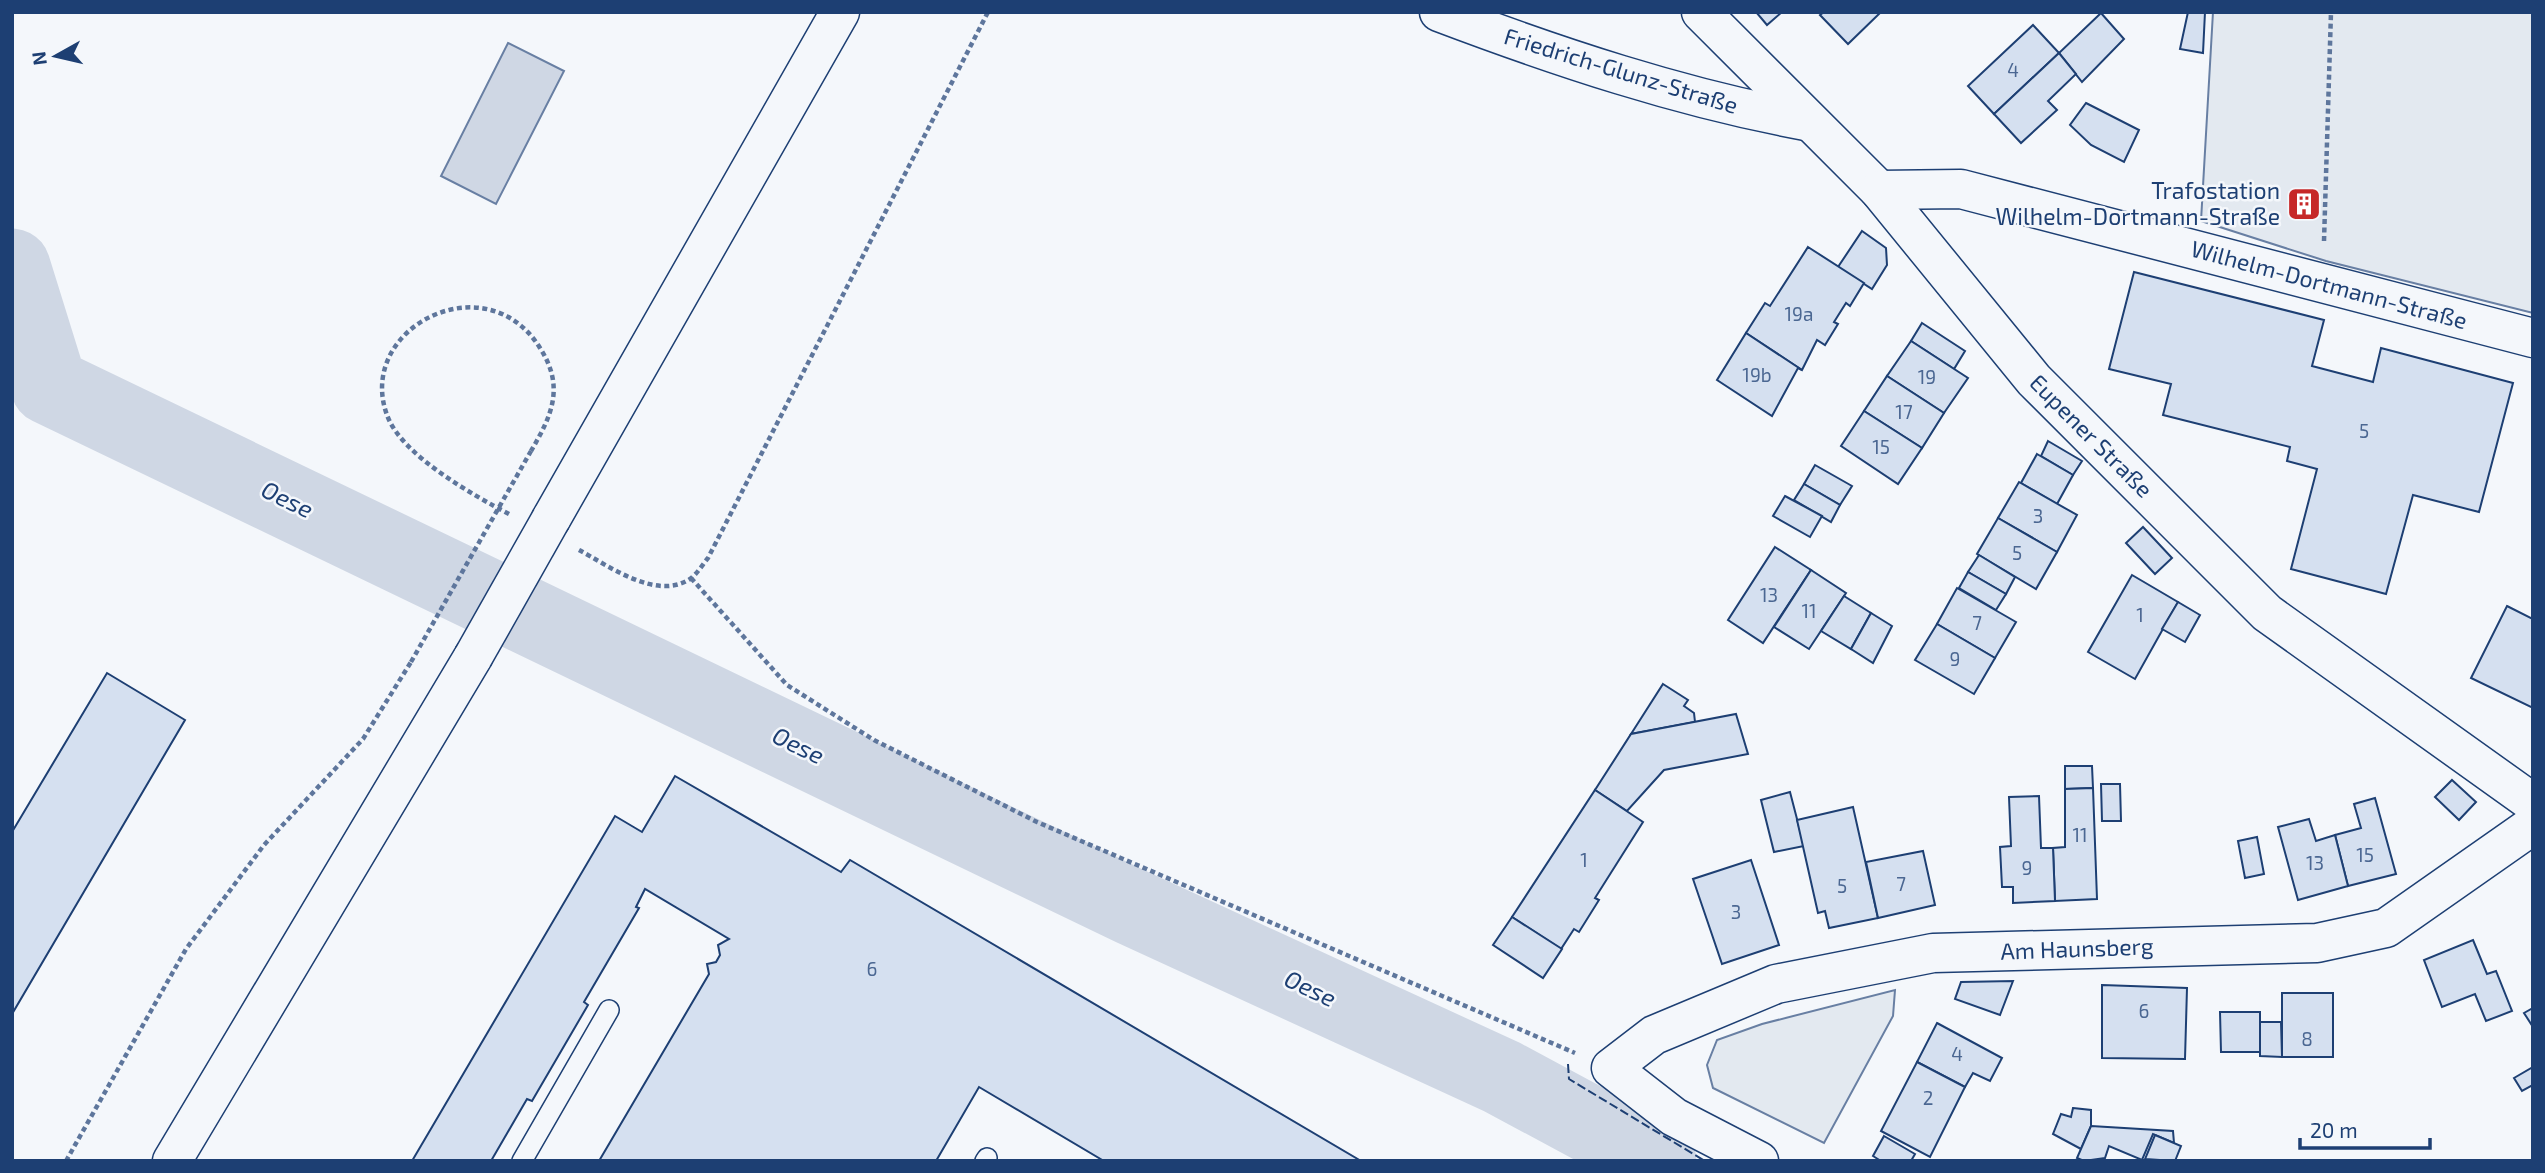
<svg xmlns="http://www.w3.org/2000/svg" width="2545" height="1173" viewBox="0 0 2545 1173" font-family="'Exo 2',sans-serif">
<style>
.green{fill:#e3e9f0;stroke:#687fa3;stroke-width:2}
.water{fill:#cfd7e4;stroke:#687fa3;stroke-width:2}
.lines{fill:none;stroke-linecap:round;stroke-linejoin:round}
.river{stroke:#cfd7e4;stroke-width:77}
.building{fill:#d5e0f0;stroke:#1d3f73;stroke-width:2}
.lane-casing{stroke:#1d3f73;stroke-width:22}
.street-casing{stroke:#1d3f73;stroke-width:41}
.primary-casing{stroke:#1d3f73;stroke-width:41}
.path{stroke:#5e769c;stroke-width:4.5;stroke-dasharray:5 3.5;stroke-linecap:butt}
.lane{stroke:#f4f7fb;stroke-width:19}
.street{stroke:#f4f7fb;stroke-width:38}
.primary{stroke:#f4f7fb;stroke-width:38}
.primary-bridge-casing{stroke:#1d3f73;stroke-width:41;stroke-linecap:butt}
.path-bridge{stroke:#5e769c;stroke-width:4.5;stroke-dasharray:5 3.5;stroke-linecap:butt}
.primary-bridge{stroke:#f4f7fb;stroke-width:38}
.fence{stroke:#1d3f73;stroke-width:2;stroke-dasharray:9 3.5;stroke-linecap:butt}
.labels{text-anchor:middle;stroke-width:5;stroke-linejoin:round;paint-order:stroke}
.number-label{font-size:19px;fill:#4b6792}
.street-label{font-size:23px;fill:#1d3f73;stroke:#f4f7fb}
.poi-label{font-size:23px;fill:#1d3f73;stroke:#f4f7fb;text-anchor:end}
.water-label{font-size:24px;font-style:italic;fill:#1d3f73;stroke:#f4f7fb}
</style>
<rect width="100%" height="100%" fill="#f4f7fb"/>
<g class="green">
<polygon points="2213,12 2533,12 2533,313 2326,261 2201,221"/>
<polygon points="1895,990 1893,1016 1824,1143 1713,1088 1707,1065 1717,1040 1762,1024"/>
</g>
<polygon class="water" points="508,43 564,71 496,204 441,176"/>
<g class="lines">
<polyline class="river" points="12,267 49,386 1132,907 1502,1077 1658,1161"/>
</g>
<g class="building">
<polygon points="1756,12 1782,12 1767,25"/>
<polygon points="1824,12 1881,12 1848,44 1820,15"/>
<polygon points="2188,12 2205,12 2203,53 2180,49"/>
<polygon points="2101,13 2124,39 2082,82 2059,53"/>
<polygon points="2033,25 2059,53 1994,114 1968,86"/>
<polygon points="2059,53 2076,74 2048,101 2057,110 2021,143 1994,114"/>
<polygon points="2086,103 2139,130 2124,162 2091,145 2070,125"/>
<polygon points="2297,192 2311,192 2311,215 2298,216"/>
<polygon points="1862,231 1886,248 1887,265 1872,289 1838,267"/>
<polygon points="1808,247 1864,283 1850,306 1846,303 1834,322 1838,324 1825,345 1817,340 1802,370 1746,333 1765,303 1770,306"/>
<polygon points="2134,272 2324,320 2312,366 2373,382 2381,348 2513,383 2479,512 2413,495 2386,594 2291,569 2317,469 2287,461 2290,447 2163,415 2171,384 2109,369"/>
<polygon points="1922,323 1965,351 1954,369 1911,341"/>
<polygon points="1746,333 1802,370 1798,368 1772,416 1717,380"/>
<polygon points="1911,341 1968,378 1944,413 1887,376"/>
<polygon points="1887,376 1944,413 1922,448 1864,411"/>
<polygon points="1864,411 1922,448 1898,484 1841,446"/>
<polygon points="2048,441 2082,461 2073,475 2041,456"/>
<polygon points="2037,454 2073,475 2057,504 2021,483"/>
<polygon points="1815,465 1852,486 1840,505 1804,484"/>
<polygon points="2019,482 2077,515 2057,552 1998,518"/>
<polygon points="1804,484 1840,505 1831,522 1794,500"/>
<polygon points="1785,496 1822,516 1810,537 1773,516"/>
<polygon points="1998,518 2057,552 2036,589 1977,554"/>
<polygon points="2143,527 2172,558 2155,574 2126,543"/>
<polygon points="1775,547 1811,570 1763,643 1728,620"/>
<polygon points="1979,555 2015,577 2006,594 1968,572"/>
<polygon points="1811,570 1846,593 1809,649 1774,627"/>
<polygon points="1968,572 2006,594 1996,610 1959,588"/>
<polygon points="2132,575 2178,602 2135,679 2088,652"/>
<polygon points="1957,588 2016,622 1995,658 1937,624"/>
<polygon points="1844,596 1871,613 1851,649 1821,631"/>
<polygon points="2178,602 2200,615 2185,642 2162,629"/>
<polygon points="2507,606 2533,619 2533,708 2471,678"/>
<polygon points="1871,613 1892,626 1873,663 1851,649"/>
<polygon points="1937,624 1995,658 1974,694 1915,660"/>
<polygon points="107,673 185,720 12,1014 12,832"/>
<polygon points="1663,684 1688,700 1684,706 1694,713 1695,722 1631,734"/>
<polygon points="1736,714 1748,754 1664,770 1627,811 1595,790 1631,734"/>
<polygon points="2065,766 2092,766 2093,788 2065,789"/>
<polygon points="675,776 841,872 850,860 1361,1161 1104,1161 979,1087 936,1161 599,1161 709,974 707,964 716,962 720,955 718,945 729,939 645,889 636,907 639,908 584,1002 588,1005 532,1101 527,1099 491,1161 412,1161 615,816 642,832"/>
<polygon points="2452,780 2476,802 2459,820 2435,797"/>
<polygon points="2101,784 2120,784 2121,821 2102,821"/>
<polygon points="2093,788 2097,899 2055,901 2053,848 2065,847 2065,789"/>
<polygon points="1595,790 1643,822 1595,898 1599,900 1579,932 1574,929 1561,949 1512,917"/>
<polygon points="1790,792 1804,846 1774,852 1761,800"/>
<polygon points="2039,796 2041,848 2053,848 2055,901 2013,903 2013,887 2002,887 2000,847 2011,846 2009,797"/>
<polygon points="2375,798 2396,874 2348,886 2335,835 2361,828 2354,804"/>
<polygon points="1853,807 1878,918 1829,928 1825,911 1818,913 1797,820"/>
<polygon points="2309,819 2316,841 2335,835 2348,886 2298,900 2278,827"/>
<polygon points="2257,837 2264,874 2245,878 2238,841"/>
<polygon points="1923,851 1935,905 1878,918 1866,862"/>
<polygon points="1751,860 1779,945 1722,964 1693,879"/>
<polygon points="1512,917 1562,949 1543,978 1493,945"/>
<polygon points="2473,940 2487,974 2496,971 2512,1011 2486,1021 2475,994 2442,1007 2424,960"/>
<polygon points="2013,981 2000,1015 1955,999 1961,982"/>
<polygon points="2102,985 2187,988 2185,1059 2102,1058"/>
<rect x="2282" y="993" width="51" height="64"/>
<polygon points="2533,1008 2533,1027 2524,1013"/>
<polygon points="2220,1012 2260,1012 2260,1052 2221,1052"/>
<polygon points="2260,1022 2281,1022 2282,1057 2260,1056"/>
<polygon points="1937,1023 2002,1058 1990,1081 1973,1073 1965,1087 1917,1062"/>
<polygon points="1917,1062 1965,1087 1930,1157 1881,1131"/>
<polygon points="2533,1067 2533,1085 2522,1091 2514,1078"/>
<polygon points="2073,1108 2091,1110 2091,1126 2081,1149 2053,1134 2061,1114 2071,1117"/>
<polygon points="2091,1126 2173,1131 2174,1143 2153,1134 2142,1160 2109,1146 2105,1158 2084,1161 2077,1158"/>
<polygon points="2155,1135 2181,1146 2175,1161 2145,1159"/>
<polygon points="1884,1136 1915,1154 1911,1161 1881,1161 1873,1156"/>
</g>
<g class="lines">
<g class="lane-casing">
<g id="lane">
<polyline points="522,1161 609,1010"/>
<polyline points="985,1161 987,1158"/>
</g>
</g>
<g class="street-casing">
<g id="street">
<path d="M1439 12C1558 57 1681 98 1806 121"/>
<polyline points="1701,12 1879,190 2034,380 2267,613 2533,803"/>
<polyline points="1879,190 1961,189 2533,338"/>
<polyline points="1759,1161 1674,1117 1611,1068 1654,1035 1776,984 1933,953 2317,943 2386,928 2533,825"/>
</g>
</g>
<g class="primary-casing">
<g id="primary">
<polyline points="551,519 840,12"/>
<polyline points="172,1161 473,657"/>
</g>
</g>
<g class="path">
<polyline points="2324,241 2331,12"/>
<path d="M509 514C473 495 401 455 387 415 355 328 486 261 540 348 565 387 552 415 531 451"/>
<path d="M579 550C609 566 656 601 690 579 697 574 703 564 708 558L988 12"/>
<polyline points="691,578 787,685 874,740 1037,822 1575,1053"/>
<polyline points="66,1161 186,949 264,845 363,739 411,662"/>
</g>
<use href="#lane" class="lane"/>
<use href="#street" class="street"/>
<use href="#primary" class="primary"/>
<g class="primary-bridge-casing">
<polyline id="primary-bridge" points="473,657 551,519"/>
</g>
<polyline class="path-bridge" points="411,662 531,451"/>
<use href="#primary-bridge" class="primary-bridge"/>
<polyline class="fence" points="1568,1064 1569,1079 1705,1161"/>
</g>
<defs>
<g id="building-square" transform="scale(1.75)"><rect x="-9" y="-9" width="18" height="18" rx="4" fill="#c62828" stroke="#f4f7fb"/><path d="M-4-6H4V6H1V3H-1V6H-4ZM-2.5-4.3h1.7v1.8h-1.7ZM.8-4.3h1.7v1.8H.8ZM-2.5-1h1.7V.8h-1.7ZM.8-1h1.7V.8H.8Z" fill="#fff"/></g>
</defs>
<g fill-rule="evenodd">
<use href="#building-square" x="2304" y="204"/>
</g>
<g class="labels">
<g class="number-label">
<text x="2013" y="77">4</text>
<text x="1799" y="321">19a</text>
<text x="1757" y="382">19b</text>
<text x="1927" y="384">19</text>
<text x="1904" y="419">17</text>
<text x="2364" y="438">5</text>
<text x="1881" y="454">15</text>
<text x="2038" y="523">3</text>
<text x="2017" y="560">5</text>
<text x="1769" y="602">13</text>
<text x="1809" y="618">11</text>
<text x="2140" y="622">1</text>
<text x="1977" y="630">7</text>
<text x="1955" y="666">9</text>
<text x="2080" y="842">11</text>
<text x="2365" y="862">15</text>
<text x="1584" y="867">1</text>
<text x="2315" y="870">13</text>
<text x="2027" y="875">9</text>
<text x="1901" y="891">7</text>
<text x="1842" y="893">5</text>
<text x="1736" y="919">3</text>
<text x="872" y="976">6</text>
<text x="2144" y="1018">6</text>
<text x="2307" y="1046">8</text>
<text x="1957" y="1061">4</text>
<text x="1928" y="1105">2</text>
</g>
<g class="street-label">
<text transform="translate(1621 71) rotate(17)" y="8">Friedrich-Glunz-Straße</text>
<text transform="translate(2329 285) rotate(15)" y="8">Wilhelm-Dortmann-Straße</text>
<text transform="translate(2091 436) rotate(45)" y="8">Eupener Straße</text>
<text transform="translate(2077 949) rotate(-2)" y="8">Am Haunsberg</text>
</g>
<g class="poi-label">
<text x="2280" y="199">Trafostation<tspan x="2280" dy="26">Wilhelm-Dortmann-Straße</tspan></text>
</g>
<g class="water-label">
<text transform="translate(287 500) rotate(26)" y="8">Oese</text>
<text transform="translate(798 746) rotate(26)" y="8">Oese</text>
<text transform="translate(1310 989) rotate(25)" y="8">Oese</text>
</g>
</g>
<rect width="2545" height="1173" fill="none" stroke="#1d3f73" stroke-width="28"/>
<g transform="translate(56 56) rotate(262)" stroke="#f4f7fb" stroke-width="5" paint-order="stroke">
<path d="M0-5L12 26L0 18L-12 26Z" fill="#1d3f73"/>
<text y="-10" font-size="19" font-weight="bold" text-anchor="middle" fill="#1d3f73">N</text>
</g>
<path d="M2300 1138v10h130v-10" fill="none" stroke="#1d3f73" stroke-width="3.5"/>
<text x="2310" y="1138" font-size="21" fill="#1d3f73" stroke="#f4f7fb" stroke-width="5" paint-order="stroke">20 m</text>
</svg>
